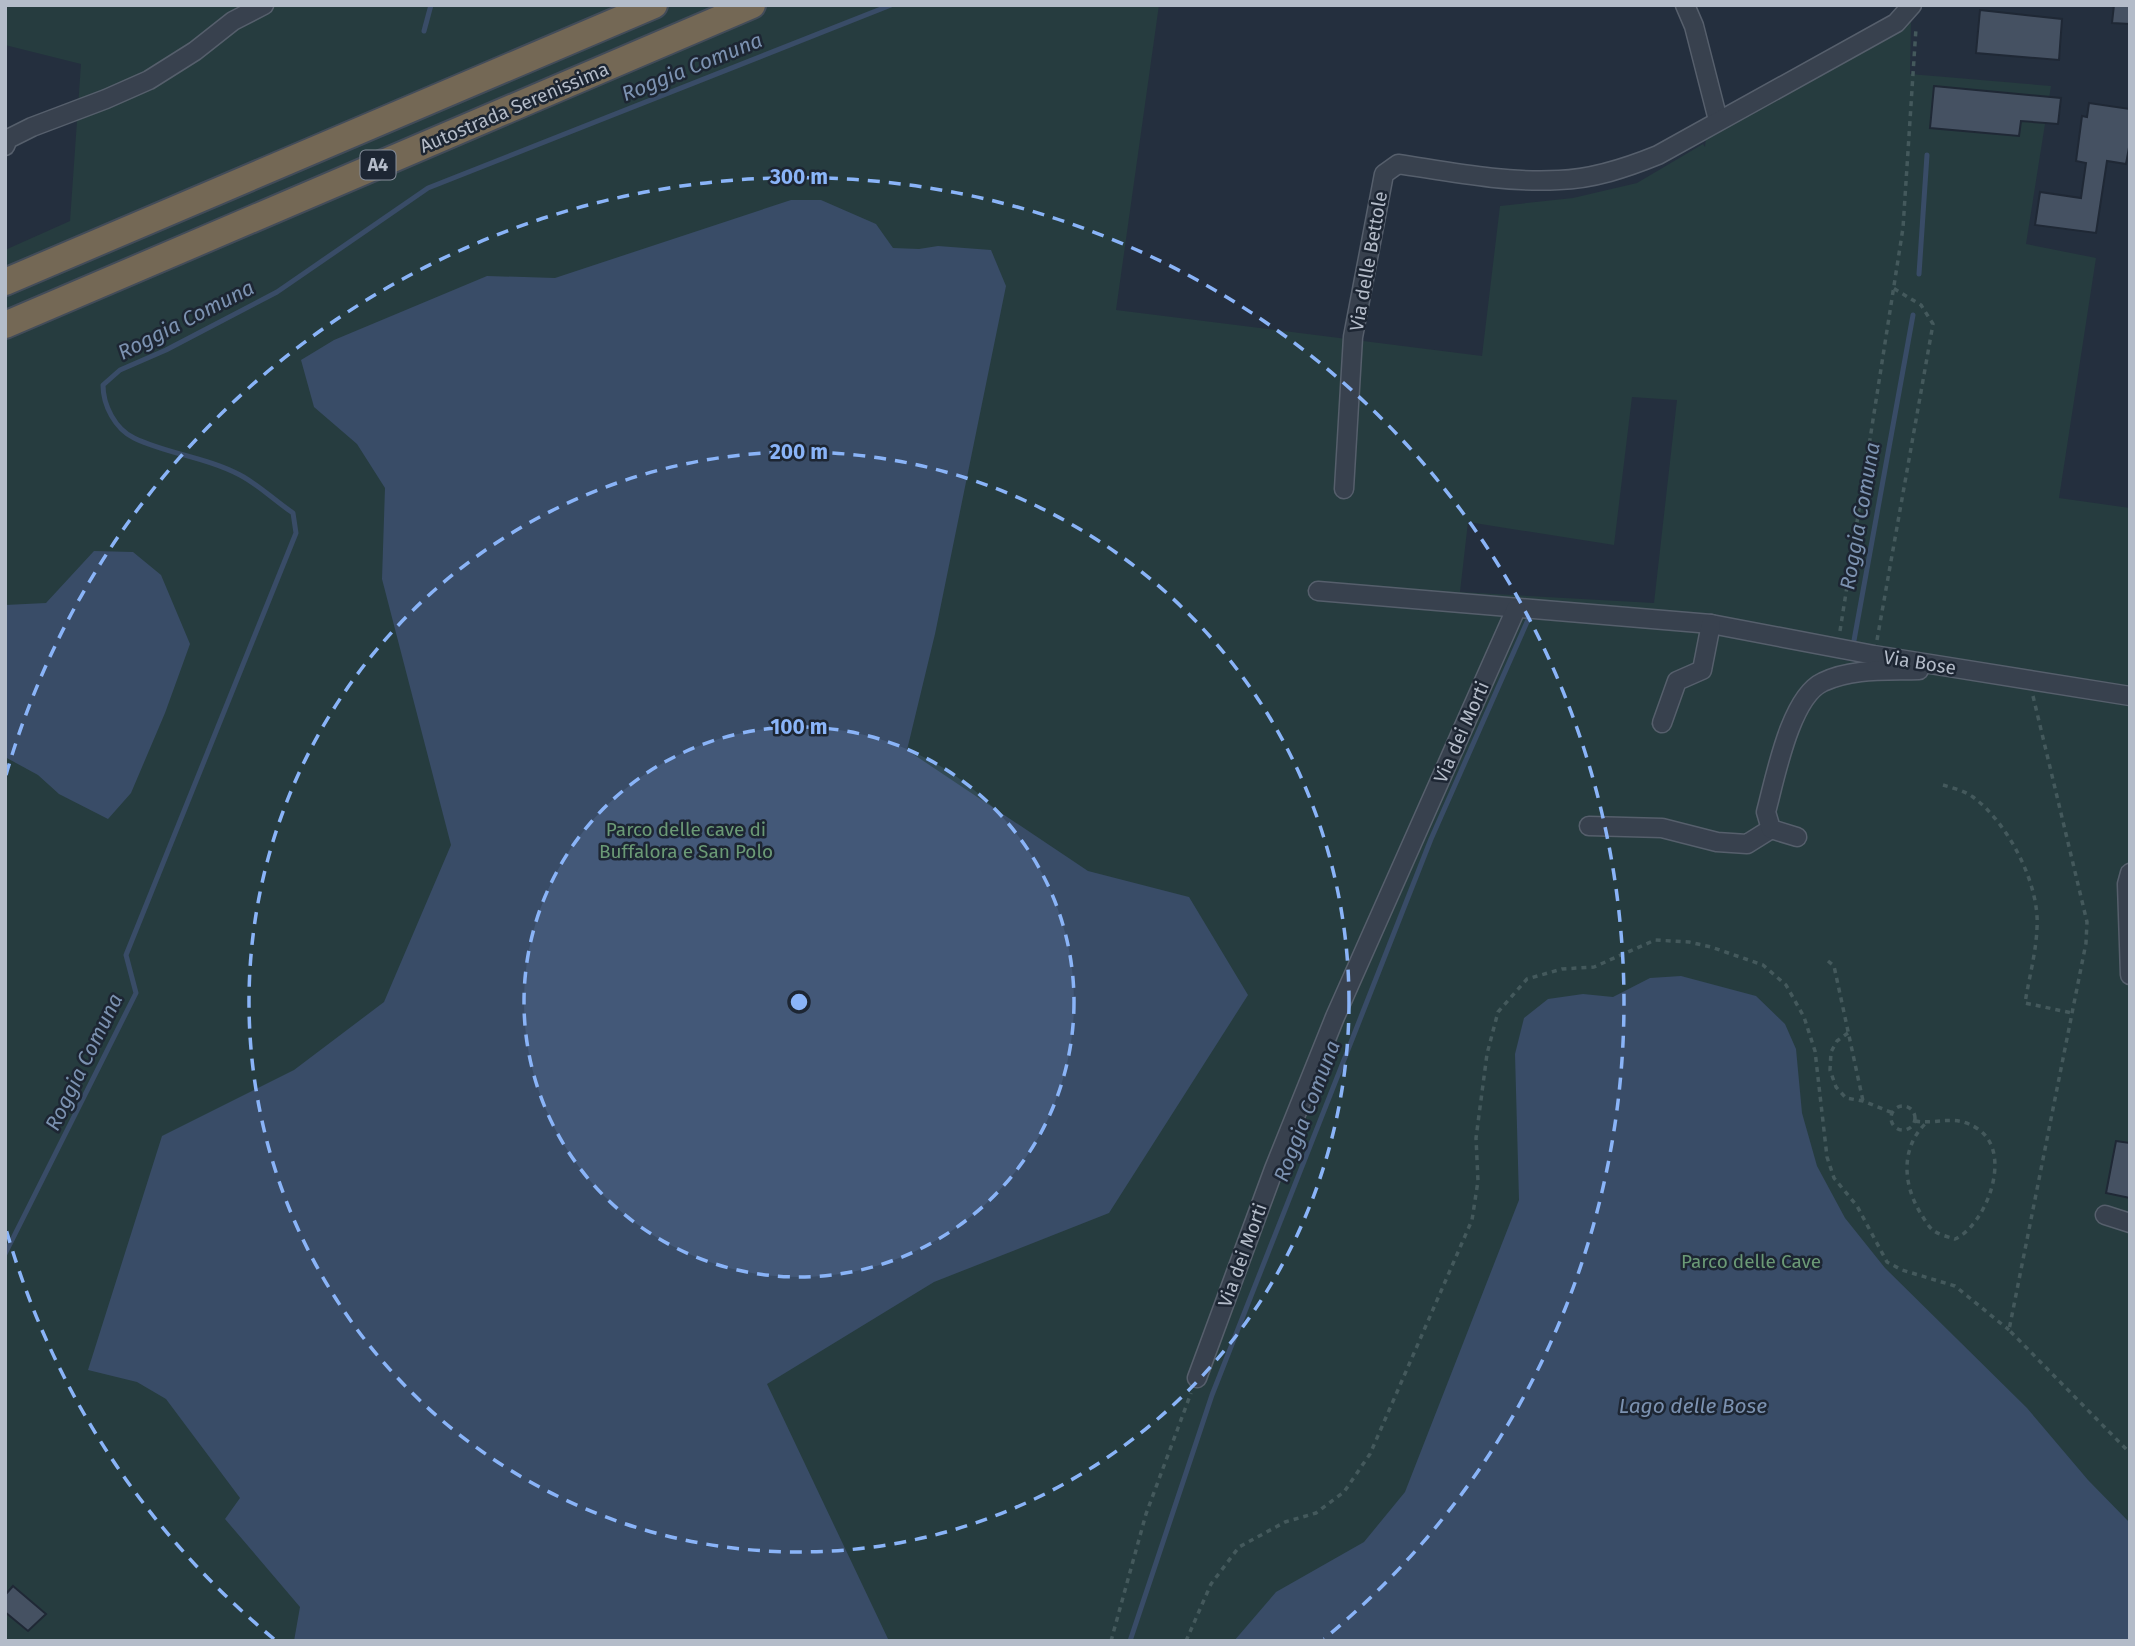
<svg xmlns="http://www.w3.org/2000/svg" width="2135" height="1646" viewBox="0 0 2135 1646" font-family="'Fira Sans',sans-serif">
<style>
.green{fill:#263c3f;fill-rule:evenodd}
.water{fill:#394c67}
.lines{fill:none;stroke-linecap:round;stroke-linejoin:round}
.stream{stroke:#394c67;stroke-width:5}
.building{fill:#455162;stroke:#1f2835;stroke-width:2}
.minor-casing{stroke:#565f6c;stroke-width:21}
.highway-casing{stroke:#434c59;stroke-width:30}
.path{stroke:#44595c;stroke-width:3.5;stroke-dasharray:5 5;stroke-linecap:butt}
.minor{stroke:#38414e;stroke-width:18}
.highway{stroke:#746855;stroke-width:26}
.ring{fill:none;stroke:#8ab4f8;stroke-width:3.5;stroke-dasharray:12 9}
.labels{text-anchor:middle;stroke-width:5;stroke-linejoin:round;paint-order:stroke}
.shield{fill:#1d2633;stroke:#878f9c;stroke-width:2}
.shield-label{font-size:18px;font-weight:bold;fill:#b4bcc9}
.street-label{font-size:19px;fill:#b4bcc9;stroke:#1d2633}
.park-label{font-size:19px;fill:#6b9a76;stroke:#1d2633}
.water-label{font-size:21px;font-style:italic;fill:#7c92b1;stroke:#1d2633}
.centre{fill:#8ab4f8;stroke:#1d2633;stroke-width:3.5}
.ring-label{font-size:21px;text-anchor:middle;font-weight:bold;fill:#8ab4f8;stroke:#1d2633;stroke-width:5;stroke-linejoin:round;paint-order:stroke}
</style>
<rect width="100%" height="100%" fill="#242f3e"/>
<path class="green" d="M5 5H1159L1116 310 1482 356 1500 206 1573 198 1637 183 1703 144 1705 147 1706 138 1911 21 1910 74 2051 86 2026 244 2096 258 2059 498 2130 508V692L1830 649 1842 660 2130 702V1641H5V250L70 221 81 64 5 45ZM1632 397 1677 400 1654 603 1460 592 1468 522 1614 545Z"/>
<g class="water">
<polygon points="791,200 821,200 876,224 893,248 919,249 938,246 991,250 1006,286 935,634 907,750 1088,871 1189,897 1248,995 1109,1213 934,1282 767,1384 889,1641 294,1641 300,1607 225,1519 240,1498 166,1399 137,1382 88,1370 162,1136 294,1070 384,1002 451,845 382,579 385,488 357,444 314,407 301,360 334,340 487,276 555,278"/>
<polygon points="94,551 133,552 161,575 190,644 165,713 131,793 108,819 59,794 38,775 5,757 5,605 46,603"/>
<polygon points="1681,976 1756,996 1785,1024 1796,1049 1802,1113 1817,1166 1845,1218 1885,1268 2027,1408 2088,1480 2130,1523 2130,1641 1234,1641 1276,1592 1364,1542 1405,1492 1519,1200 1515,1054 1524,1018 1548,999 1583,994 1613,997 1650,978"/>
</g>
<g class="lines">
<g class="stream">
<polyline points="424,31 431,5"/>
<polyline points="1919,274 1927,155"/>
<polyline points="1853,646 1913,315"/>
<path d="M5 1254 136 993 126 955 296 533 293 513C275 501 259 485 240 475 206 457 167 454 134 438 115 429 103 405 103 385L120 370 166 350 277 292 428 188 891 5"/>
<polyline points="1130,1641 1212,1395 1431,839 1531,613"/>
</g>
</g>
<g class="building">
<polygon points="2114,5 2130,5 2130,24 2112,23"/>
<polygon points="1980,10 2062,19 2059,60 1976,53"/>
<polygon points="1934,86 2061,98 2058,124 2021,121 2019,136 1930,128"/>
<polygon points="2089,103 2130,109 2130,142 2126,164 2107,161 2096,233 2035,225 2040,192 2081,198 2086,163 2076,161 2082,116 2087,117"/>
<polygon points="2116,1141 2130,1143 2130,1198 2106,1193"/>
<polygon points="13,1586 46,1614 28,1631 5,1612 5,1595"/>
</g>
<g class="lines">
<g class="minor-casing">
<g id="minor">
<polyline points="1685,5 1694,26 1718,120"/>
<polyline points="5,146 8,139 32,127 106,99 149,80 195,51 233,21 264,5"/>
<path d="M1344 489 1353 337 1384 174 1398 164C1451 172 1505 183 1559 180 1593 179 1626 168 1658 155L1896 23 1912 5"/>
<polyline points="1318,591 1711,624 1874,655 2130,696"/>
<polyline points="1662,723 1677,681 1702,670 1711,624"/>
<polyline points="1589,826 1662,828 1717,842 1747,844 1771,829"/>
<path d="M1797 837 1771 829 1766 812C1775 779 1790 697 1823 682 1852 668 1887 671 1919 670"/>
<polyline points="2130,873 2127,884 2130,975"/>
<polyline points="2105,1215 2130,1223"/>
<polyline points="1197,1378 1274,1169 1335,1017 1516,609"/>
</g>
</g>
<g class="highway-casing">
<g id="highway">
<polyline points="5,282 654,5"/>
<polyline points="5,325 752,5"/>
</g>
</g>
<g class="path">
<polyline points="1840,631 1903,228 1916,28"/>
<polyline points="1877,640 1933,324 1921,305 1893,288"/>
<polyline points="2033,696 2087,922 2086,943 2009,1330 2130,1453"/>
<path d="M1943 785C1953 788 1965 791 1973 797 2008 823 2040 884 2037 928 2036 953 2029 978 2025 1003L2072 1013"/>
<polyline points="1828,961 1834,966 1863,1101"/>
<polyline points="1848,1033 1837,1041 1831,1052 1830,1070 1836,1087 1846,1098 1863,1101 1893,1113"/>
<circle cx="1903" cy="1118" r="12"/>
<path d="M1915 1121C1939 1125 1954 1113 1978 1129 2014 1153 1986 1225 1955 1239 1949 1237 1940 1235 1934 1231 1929 1228 1925 1220 1921 1214 1903 1185 1900 1148 1926 1123"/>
<polyline points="1111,1641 1146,1514 1191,1393"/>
<polyline points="1186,1641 1211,1584 1239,1547 1285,1522 1316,1513 1344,1492 1370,1454 1472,1220 1478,1181 1476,1138 1487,1054 1498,1012 1527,979 1562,969 1594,967 1655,940 1689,942 1711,947 1763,965 1786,985 1804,1017 1815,1051 1827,1157 1834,1178 1857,1206 1887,1262 1902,1270 1955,1286 2009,1330"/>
</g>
<use href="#minor" class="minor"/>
<use href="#highway" class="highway"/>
</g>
<circle cx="799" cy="1002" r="275" fill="#8ab4f8" fill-opacity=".12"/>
<g class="ring">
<circle cx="799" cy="1002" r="275"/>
<circle cx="799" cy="1002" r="550"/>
<path d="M274 1639A825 825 0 0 1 6 1229M6 775A825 825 0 1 1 1324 1639"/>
</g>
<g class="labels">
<rect class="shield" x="360.5" y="150.5" width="35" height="29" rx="5"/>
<g class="shield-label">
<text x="378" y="171">A4</text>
</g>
<g class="street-label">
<text transform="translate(514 107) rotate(-23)" y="7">Autostrada Serenissima</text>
<text transform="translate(1368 261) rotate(-80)" y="7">Via delle Bettole</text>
<text transform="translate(1920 662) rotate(9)" y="7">Via Bose</text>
<text transform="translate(1461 732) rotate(-66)" y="7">Via dei Morti</text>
<text transform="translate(1242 1255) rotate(-70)" y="7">Via dei Morti</text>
</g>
<g class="park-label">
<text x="686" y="836">Parco delle cave di<tspan x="686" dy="22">Buffalora e San Polo</tspan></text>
<text x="1751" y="1268">Parco delle Cave</text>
</g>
<g class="water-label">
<text transform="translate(692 67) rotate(-22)" y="7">Roggia Comuna</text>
<text transform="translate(186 320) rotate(-27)" y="7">Roggia Comuna</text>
<text transform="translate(1860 516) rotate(-80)" y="7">Roggia Comuna</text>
<text transform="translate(84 1062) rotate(-64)" y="7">Roggia Comuna</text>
<text transform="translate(1307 1111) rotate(-69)" y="7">Roggia Comuna</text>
<text x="1693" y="1413">Lago delle Bose</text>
</g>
</g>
<circle cx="799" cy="1002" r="10" class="centre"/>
<g class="ring-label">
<text x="799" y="184">300 m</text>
<text x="799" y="459">200 m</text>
<text x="799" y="734">100 m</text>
</g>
<rect width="2135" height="1646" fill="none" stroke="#b4bcc9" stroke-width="14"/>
</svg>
